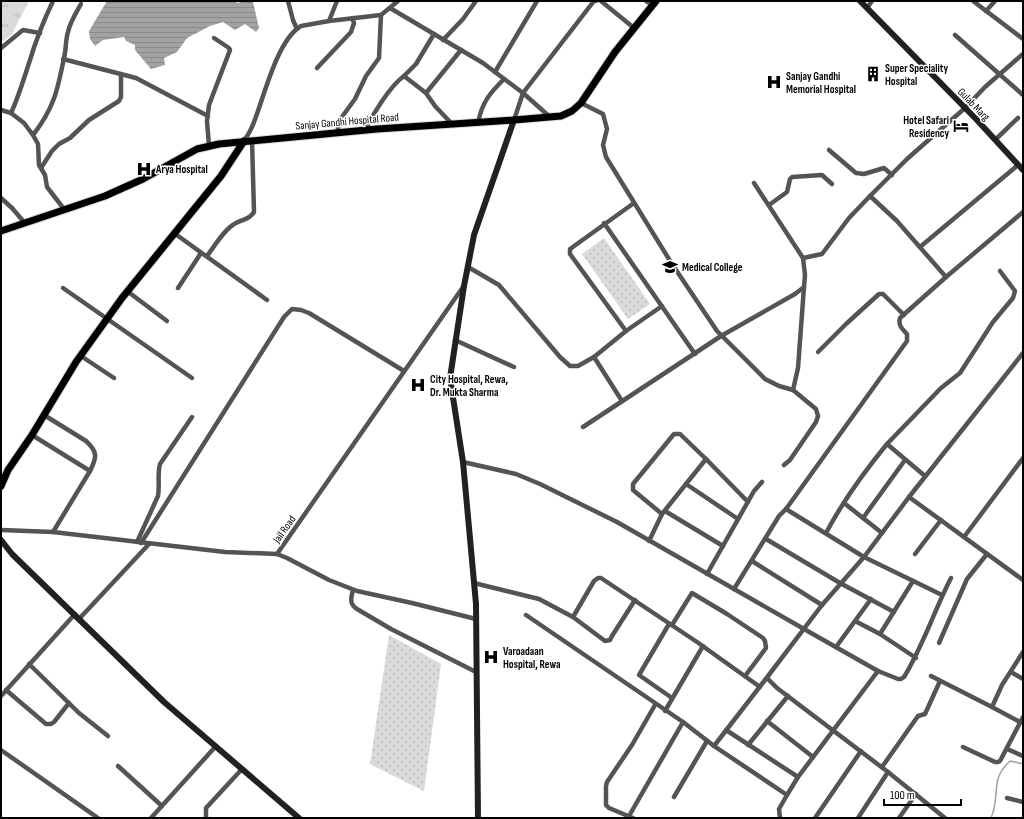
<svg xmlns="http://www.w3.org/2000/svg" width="1024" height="819" viewBox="0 0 1024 819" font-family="'Sofia Sans Condensed',sans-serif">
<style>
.grass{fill:url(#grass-dots)}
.park{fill:url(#park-tufts)}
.water{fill:url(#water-rules)}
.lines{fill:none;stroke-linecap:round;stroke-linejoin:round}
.stream{stroke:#a2a2a2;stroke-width:1.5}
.primary-casing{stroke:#dbdbdb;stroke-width:9}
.street{stroke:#545454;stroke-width:4.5}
.secondary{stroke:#212121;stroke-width:6}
.primary{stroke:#000;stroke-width:7}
.labels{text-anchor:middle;stroke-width:3;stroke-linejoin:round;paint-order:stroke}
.poi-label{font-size:11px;font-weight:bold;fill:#000;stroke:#fff;text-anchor:start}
.street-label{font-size:11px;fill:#000;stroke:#fff}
</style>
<defs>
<pattern id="grass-dots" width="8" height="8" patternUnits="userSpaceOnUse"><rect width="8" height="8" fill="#dbdbdb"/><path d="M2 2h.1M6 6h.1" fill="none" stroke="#bababa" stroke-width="1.8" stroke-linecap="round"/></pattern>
<pattern id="park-tufts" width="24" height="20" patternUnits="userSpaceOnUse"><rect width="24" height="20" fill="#dbdbdb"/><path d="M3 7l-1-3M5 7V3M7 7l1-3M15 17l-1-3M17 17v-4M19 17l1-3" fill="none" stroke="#bababa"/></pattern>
<pattern id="water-rules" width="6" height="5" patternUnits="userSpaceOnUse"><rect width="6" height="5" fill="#a2a2a2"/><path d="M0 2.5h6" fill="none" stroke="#8a8a8a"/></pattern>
</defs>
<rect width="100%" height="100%" fill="#fff"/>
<g class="grass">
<polygon points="604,238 650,304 628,319 582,254"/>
<polygon points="389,635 441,664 424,791 370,764"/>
</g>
<polygon class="park" points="2,1 29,1 12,34 1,43 1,4"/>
<path class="water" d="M107 1H233L238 3C243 1 248 0 253 2L259 28 256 32 245 24 235 30 223 22 210 26 187 38 177 52 164 58 165 65 151 69 135 50V45L126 41 124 37 103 40 95 46 90 39 89 31Z"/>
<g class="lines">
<path class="stream" d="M991 818C1001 795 989 780 1010 761L1023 764"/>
<g class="primary-casing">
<g id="primary">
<polyline points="1,231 105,196 143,179 197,149 219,144 377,129 514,120 561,116 572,111 581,103 615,52 656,1"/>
<polyline points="1,486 8,470 32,435 76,362 122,298 221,176 244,141"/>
</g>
</g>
<g class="street">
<polyline points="288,1 293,20 297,29"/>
<polyline points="601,1 634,28"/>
<polyline points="646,1 652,5"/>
<polyline points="973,1 1023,39"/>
<polyline points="390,8 483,63 523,93 550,117"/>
<polyline points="867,8 872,1"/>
<polyline points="986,11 995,1"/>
<polyline points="329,21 337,1"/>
<polyline points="434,34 416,64 404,76 426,93 435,106 452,124"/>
<polyline points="955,35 1023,95"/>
<polyline points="443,40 463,19 476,1"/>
<polyline points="1,48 23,30 40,33"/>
<polyline points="63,59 136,78 208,116"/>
<polyline points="317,68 351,32 354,23 352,18"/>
<polyline points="495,72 537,1"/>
<polyline points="426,93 461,50"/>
<polyline points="581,103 603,114 607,129 603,145 606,157 672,264 717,331 765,379 779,386 793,390 816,409 818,416 816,422 790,460 784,465"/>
<polyline points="1,110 11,113 24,123 33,135 38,144 39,165 45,175 47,187 64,209"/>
<path d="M11 113C19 96 24 78 30 60 36 40 44 20 53 1"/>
<polyline points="514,120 523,93 594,1 596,1"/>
<path d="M478 123C482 102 490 93 504 79"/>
<path d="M365 130C373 114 390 86 404 76"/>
<polyline points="338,132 338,125 339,121 355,99 366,76 379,58 381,15"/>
<path d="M33 135C55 107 58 88 65 53 66 46 66 38 68 32 70 22 76 13 81 4"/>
<polyline points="995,140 1018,118"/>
<path d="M244 141C248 135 252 128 254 122 264 97 277 40 301 26L329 21 381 15 398 1"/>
<polyline points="209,146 207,121 209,105 230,50 229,48 214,38"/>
<polyline points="829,150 856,173 864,174 884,168 892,175"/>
<polyline points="41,168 52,151 59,144 70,138 89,120 119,101 121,97 121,74"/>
<polyline points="870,196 897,221 946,277"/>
<polyline points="1,198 12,208 24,222"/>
<polyline points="769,205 787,192 790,179 792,177 822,175 832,184"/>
<polyline points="604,223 695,354"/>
<polyline points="174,233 267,300"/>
<polyline points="920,247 1018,165"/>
<path d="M207 256C214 247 225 228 236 223 243 219 249 220 254 212L252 140"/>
<polyline points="803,258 822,254 849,218 870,196 907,159 965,108 985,87 1023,54"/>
<polyline points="468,267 499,285 560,357 570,366 578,366 594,357"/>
<polyline points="63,288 192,378"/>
<polyline points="178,288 201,253"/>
<polyline points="127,291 167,321"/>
<polyline points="626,331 570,254 570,249 634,203"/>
<polyline points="455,340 514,367"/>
<polyline points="818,352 846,324 879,294 883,294 904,315"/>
<polyline points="81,356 114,378"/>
<polyline points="793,390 798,368 804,287"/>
<polyline points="622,401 594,357 626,331 662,306"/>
<path d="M44 415 86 441C98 452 97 457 90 471"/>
<polyline points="583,427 721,336 795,294 804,287 805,275 803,258 754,183"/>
<polyline points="32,435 90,471 53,532"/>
<path d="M463 462 516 474 540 484 617 522 804 629 878 671 898 679H901L904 677C923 646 934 611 951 578"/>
<polyline points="925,476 887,444 941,388 960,373 993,322 1013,298 1015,291 1000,271"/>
<polyline points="686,484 738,519"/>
<polyline points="909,497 1023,580"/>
<polyline points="844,503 882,533"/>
<polyline points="786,509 864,557 942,595"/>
<polyline points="665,511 723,546"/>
<polyline points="662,514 633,490 633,484 674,434 680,434 706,459"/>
<polyline points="863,518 905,460"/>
<polyline points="1,530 53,532 225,552 277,554 463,287"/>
<path d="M826 533C843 501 864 472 887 444"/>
<polyline points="964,537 1023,458"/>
<polyline points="766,539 840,583 894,612"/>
<polyline points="649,541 662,514 706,459 748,502"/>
<path d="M137 542 158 496C160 485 157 475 160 464L192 417"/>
<polyline points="141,543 284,317 292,309 301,310 309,313 404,371"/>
<polyline points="277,554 287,558 329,580 357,591 412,603 476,619"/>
<polyline points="915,554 941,520"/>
<polyline points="752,561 822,605"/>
<polyline points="707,574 754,491 762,482"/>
<polyline points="474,583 539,599 573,617 605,641 610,640 612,636 635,600"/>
<path d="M734 589 779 516 786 509 907 341V334C902 329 898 325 900 318L946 277 1023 212"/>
<path d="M353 590C351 598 349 604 357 609L391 629 476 672"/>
<polyline points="526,615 683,722 714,746 765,680 822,605 864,557 909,497 1023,353"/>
<polyline points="573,617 594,581 598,578 601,578 697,642 760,687"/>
<polyline points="79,619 149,544"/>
<polyline points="855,621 880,634 916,658"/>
<polyline points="669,624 639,675 672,698"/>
<polyline points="672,625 692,593 727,614 763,638 765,641 766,648 745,676"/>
<polyline points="880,634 913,581"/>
<polyline points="939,643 967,579 987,554"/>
<polyline points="836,647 871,599"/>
<polyline points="29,664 79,713 108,736"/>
<polyline points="1011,672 1023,679"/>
<polyline points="931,676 992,707 1020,722"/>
<polyline points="767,678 777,688 888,772 945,818"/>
<polyline points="6,690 46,724 51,724 54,722 69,703"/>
<polyline points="1,696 75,614"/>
<polyline points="992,707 1002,685 1023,652"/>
<polyline points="665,711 703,646"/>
<polyline points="767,721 813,757"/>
<polyline points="726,730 798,777"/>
<polyline points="748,745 788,696"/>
<polyline points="714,746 787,795 798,777 878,671"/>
<polyline points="963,747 995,762 998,762 1000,761 1023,717"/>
<polyline points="1007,749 1023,756"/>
<polyline points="1,750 98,818"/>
<polyline points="118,766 162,806"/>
<polyline points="882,767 918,716 925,714 940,681"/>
<polyline points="674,797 707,741"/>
<polyline points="1007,798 1023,802"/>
<polyline points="629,816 683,722"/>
<polyline points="151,818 216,746"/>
<polyline points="206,818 206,808 242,769"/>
<polyline points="633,818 609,808 606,805 606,786 607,782 632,745 655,705"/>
<polyline points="780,818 779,809 787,795"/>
<polyline points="815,818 861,751"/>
<polyline points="858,818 888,772"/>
<polyline points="899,818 916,794"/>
</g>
<g class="secondary">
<polyline points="860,1 976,119 1023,170"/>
<polyline points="1,540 12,554 164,702 299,818"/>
<polyline points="478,818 476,604 463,462 450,378 464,286 474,235 514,120"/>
</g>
<use href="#primary" class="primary"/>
</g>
<defs>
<g id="building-bare" transform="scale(1.2)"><path d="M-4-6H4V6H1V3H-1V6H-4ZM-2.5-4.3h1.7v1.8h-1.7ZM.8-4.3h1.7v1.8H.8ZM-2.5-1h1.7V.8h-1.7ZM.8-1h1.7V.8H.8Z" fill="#000" stroke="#fff" stroke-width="2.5" paint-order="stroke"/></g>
<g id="hospital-bare" transform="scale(1.2)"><path d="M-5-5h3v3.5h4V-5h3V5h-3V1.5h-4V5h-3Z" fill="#000" stroke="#fff" stroke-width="2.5" paint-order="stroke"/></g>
<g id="hotel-bare" transform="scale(1.2)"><path d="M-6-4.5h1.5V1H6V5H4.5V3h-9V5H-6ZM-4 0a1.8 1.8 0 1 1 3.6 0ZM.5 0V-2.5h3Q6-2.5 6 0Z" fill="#000" stroke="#fff" stroke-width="2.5" paint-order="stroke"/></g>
<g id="university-bare" transform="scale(1.2)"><path d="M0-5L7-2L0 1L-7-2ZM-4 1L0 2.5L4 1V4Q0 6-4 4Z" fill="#000" stroke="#fff" stroke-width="2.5" paint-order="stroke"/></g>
</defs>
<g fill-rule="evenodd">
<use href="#building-bare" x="873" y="74"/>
<use href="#hospital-bare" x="774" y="82"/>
<use href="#hotel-bare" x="961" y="126"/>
<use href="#hospital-bare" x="144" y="169"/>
<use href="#university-bare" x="670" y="267"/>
<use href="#hospital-bare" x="418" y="385"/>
<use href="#hospital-bare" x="491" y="657"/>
</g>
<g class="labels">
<g class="poi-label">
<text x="885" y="72">Super Speciality<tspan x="885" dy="13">Hospital</tspan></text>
<text x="786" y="80">Sanjay Gandhi<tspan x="786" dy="13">Memorial Hospital</tspan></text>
<text x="949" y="124" text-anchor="end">Hotel Safari<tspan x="949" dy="13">Residency</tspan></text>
<text x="156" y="173">Arya Hospital</text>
<text x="682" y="271">Medical College</text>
<text x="430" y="383">City Hospital, Rewa,<tspan x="430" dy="13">Dr. Mukta Sharma</tspan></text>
<text x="503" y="655">Varoadaan<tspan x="503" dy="13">Hospital, Rewa</tspan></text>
</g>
<g class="street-label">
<text transform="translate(974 104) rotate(46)" y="4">Gulab Marg</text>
<text transform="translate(347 121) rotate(-5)" y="4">Sanjay Gandhi Hospital Road</text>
<text transform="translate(284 529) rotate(-55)" y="4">Jail Road</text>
</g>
</g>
<rect width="1024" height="819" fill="none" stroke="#000000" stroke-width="4"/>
<path d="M884 799v6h77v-6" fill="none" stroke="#000000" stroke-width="2"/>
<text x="890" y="799" font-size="12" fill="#000000" stroke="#ffffff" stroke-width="3" paint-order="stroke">100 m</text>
</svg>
